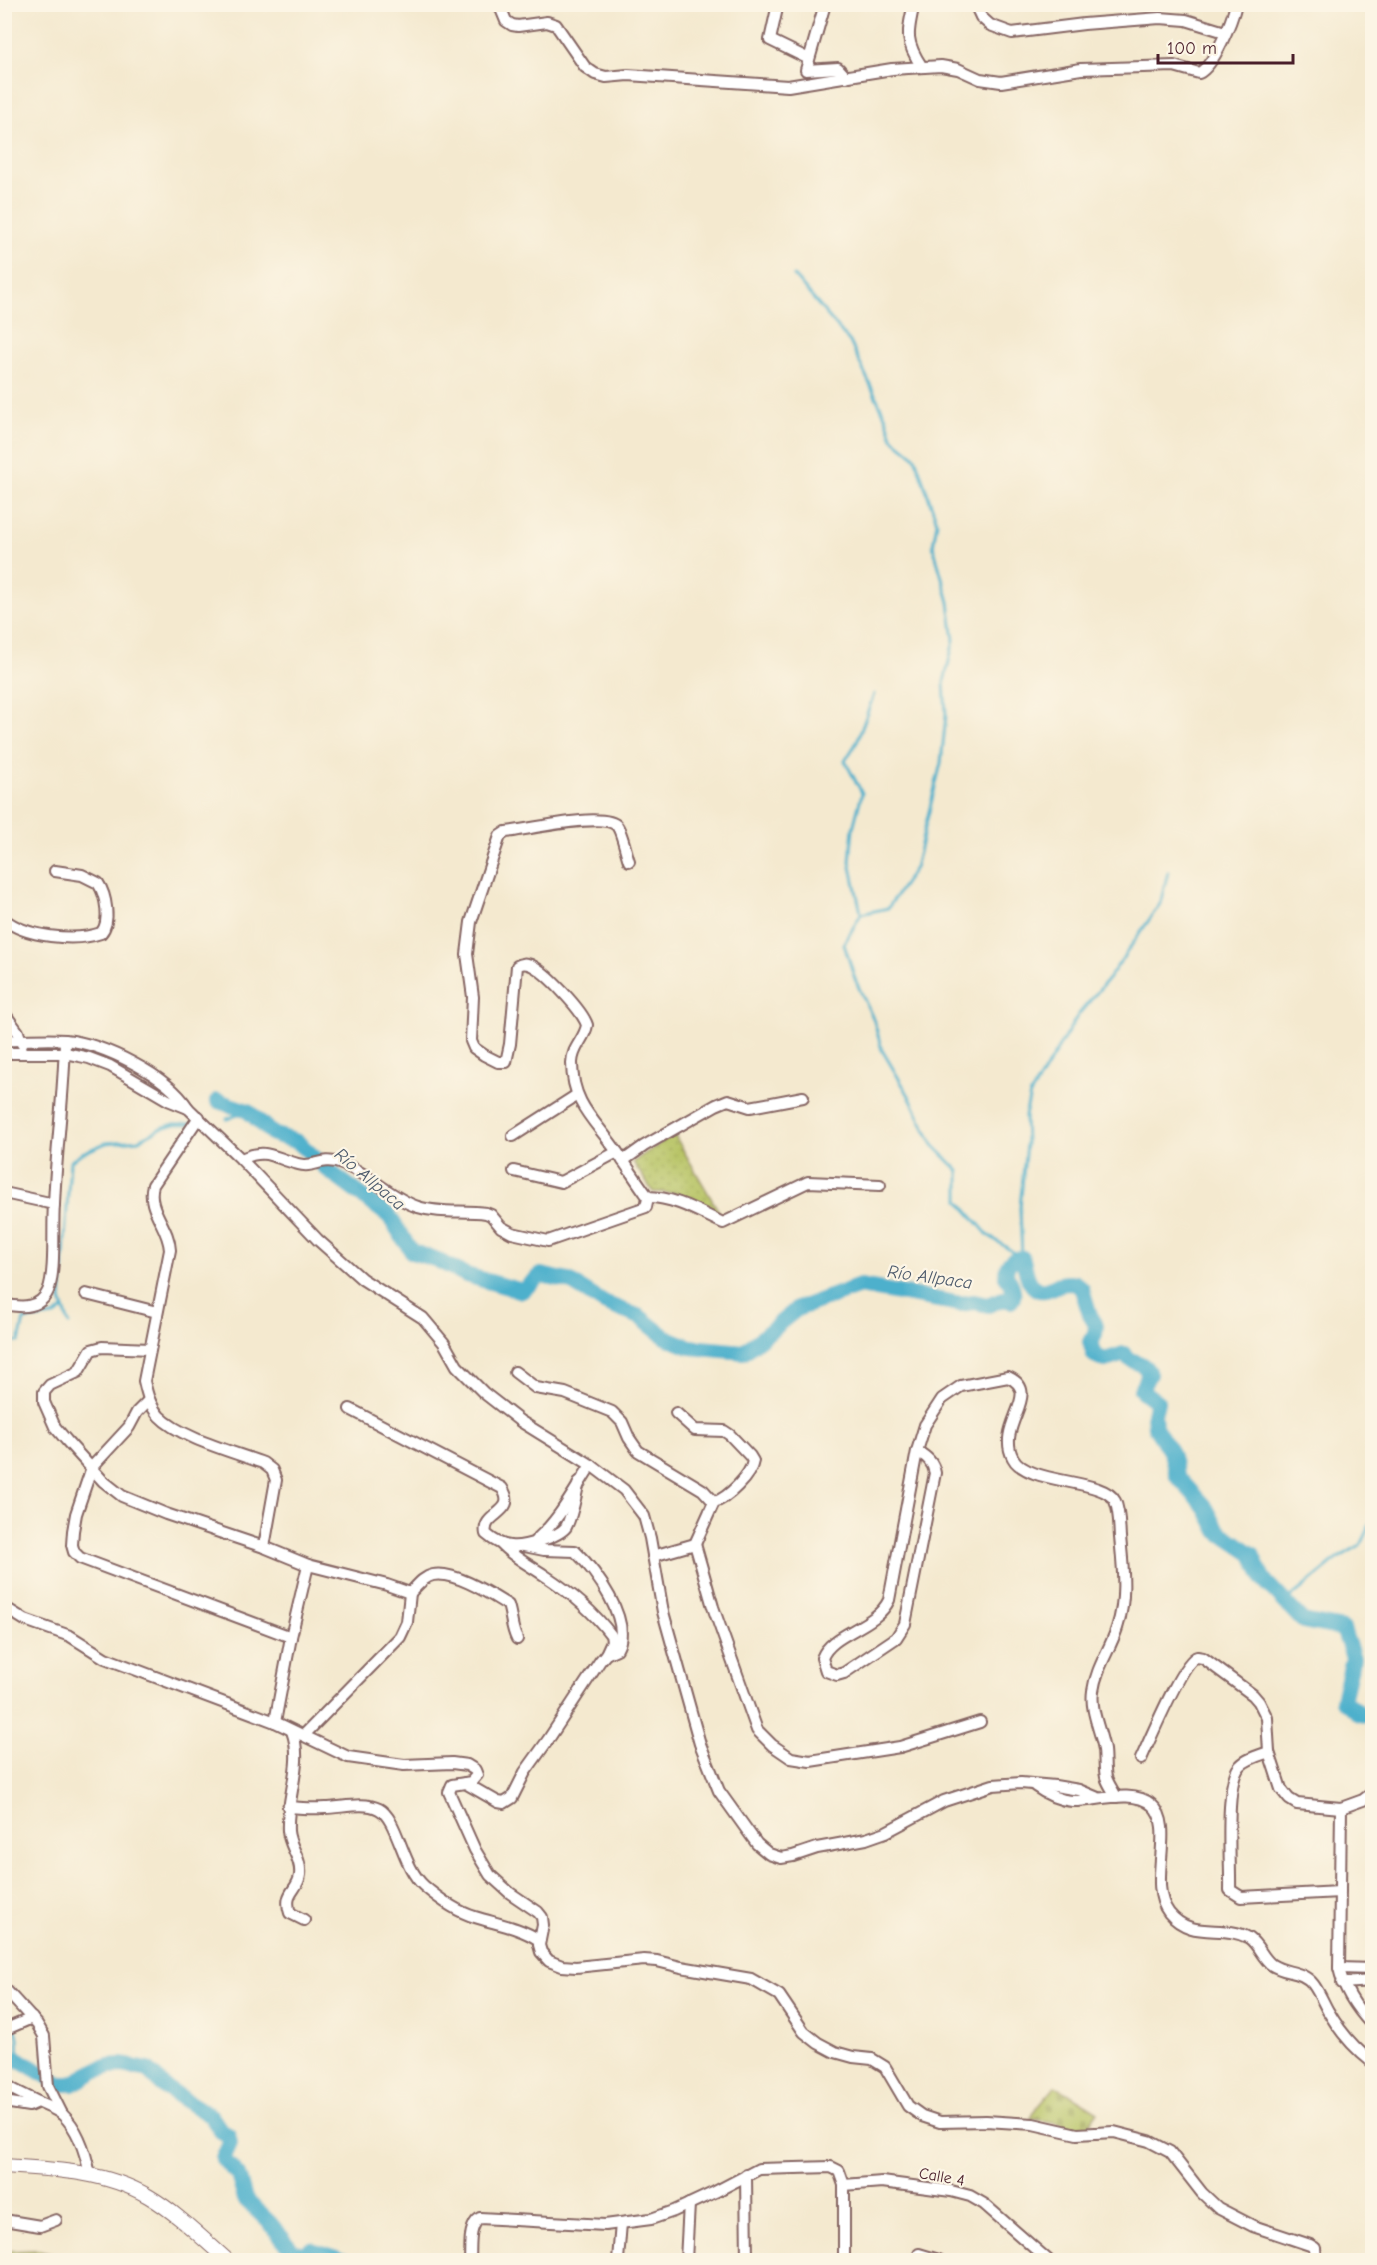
<svg xmlns="http://www.w3.org/2000/svg" width="1377" height="2265" viewBox="0 0 1377 2265" font-family="'Comic Neue',sans-serif">
<style>
.grass{fill:url(#grass-dots);stroke:#817248;stroke-width:1.5}
.cemetery{fill:url(#cemetery-stones);stroke:#817248;stroke-width:1.5}
.lines{fill:none;stroke-linecap:round;stroke-linejoin:round}
.stream{stroke:#4db0cc;stroke-width:3}
.river{stroke:#4db0cc;stroke-width:16}
.minor-casing{stroke:#866664;stroke-width:14}
.major-casing{stroke:#866664;stroke-width:16}
.minor{stroke:#fff;stroke-width:10}
.major{stroke:#fff;stroke-width:14}
.labels{text-anchor:middle;stroke-width:4.5;stroke-linejoin:round;paint-order:stroke}
.street-label{font-size:16px;fill:#4a1f2b;stroke:#fcf5e5}
.water-label{font-size:18px;font-style:italic;fill:#4b596b;stroke:#fcf5e5}
</style>
<defs>
<pattern id="grass-dots" width="8" height="8" patternUnits="userSpaceOnUse" patternTransform="scale(1.5)"><rect width="8" height="8" fill="#b8c466"/><path d="M2 2h.1M6 6h.1" fill="none" stroke="#a0a859" stroke-width="1.8" stroke-linecap="round"/></pattern>
<pattern id="cemetery-stones" width="16" height="16" patternUnits="userSpaceOnUse" patternTransform="scale(1.5)"><rect width="16" height="16" fill="#b8c466"/><path d="M2 7V4a2 2 0 0 1 4 0v3zM10 15v-3a2 2 0 0 1 4 0v3z" fill="#a0a859"/></pattern>
</defs>
<rect width="100%" height="100%" fill="#fcf5e5"/>
<filter id="ink" filterUnits="userSpaceOnUse"><feTurbulence type="fractalNoise" baseFrequency=".0167" numOctaves="2"/><feDisplacementMap in="SourceGraphic" scale="12" xChannelSelector="R" yChannelSelector="G"/><feConvolveMatrix kernelMatrix="1 2 1 2 8 2 1 2 1" color-interpolation-filters="sRGB"/></filter>
<filter id="wash" filterUnits="userSpaceOnUse"><feTurbulence type="fractalNoise" baseFrequency=".008" numOctaves="4" result="noise"/><feDisplacementMap in="SourceGraphic" scale="24" xChannelSelector="R" yChannelSelector="G"/><feGaussianBlur stdDeviation="1.35" result="paint"/><feColorMatrix in="noise" values="0 0 0 0 0 0 0 0 0 0 0 0 0 0 0 0 0 1.4 0 .05"/><feComposite in="paint" operator="in"/></filter>
<g filter="url(#wash)">
<rect width="100%" height="100%" fill="#f4e9cf"/>
<g class="grass">
<polygon points="674,1134 719,1212 711,1212 673,1193 653,1192 633,1162"/>
<polygon points="39,2250 79,2260 5,2260 5,2251"/>
</g>
<polygon class="cemetery" points="1056,2086 1098,2112 1084,2131 1054,2122 1031,2119 1032,2114"/>
<g class="lines">
<g class="stream">
<polyline points="794,276 850,342 886,418 893,439 915,457 937,522 933,546 949,602 954,640 944,682 946,715 941,763 915,868 888,908 861,914 844,944 855,979 874,1021 882,1050 908,1094 933,1145 959,1171 959,1201 988,1235 1022,1258"/>
<polyline points="861,913 850,862 853,828 862,793 845,761 857,742 874,694"/>
<polyline points="227,1119 248,1111"/>
<polyline points="1022,1258 1020,1208 1026,1143 1025,1116 1030,1095 1078,1015 1109,978 1160,904 1168,872"/>
<polyline points="69,1324 61,1300 70,1162 80,1154 106,1143 139,1140 161,1128 175,1124 192,1124"/>
<polyline points="4,1340 19,1342 24,1320 54,1316 63,1309"/>
<polyline points="1285,1602 1340,1557 1360,1545 1372,1520"/>
<path d="M4 2014C20 2028 19 2040 18 2059"/>
</g>
<g class="river">
<path d="M218 1101 248 1111 273 1134 298 1142 330 1172 389 1216 412 1252 435 1259 466 1275 522 1291 541 1275 569 1281 604 1303 640 1317 665 1337 690 1347 744 1352 797 1309 860 1286 961 1304 974 1302 988 1305 1003 1299 1011 1301C1016 1295 1012 1282 1006 1277 1006 1264 1009 1260 1022 1258 1026 1266 1025 1274 1030 1282 1038 1296 1050 1289 1060 1284 1065 1283 1071 1283 1075 1283L1082 1289 1090 1315 1096 1325 1095 1335 1090 1342 1094 1355 1105 1360 1124 1354C1131 1364 1144 1360 1149 1374L1141 1390 1157 1402 1154 1414 1155 1427 1171 1453 1177 1476 1206 1508 1218 1531 1252 1554 1263 1579 1303 1621 1343 1629 1353 1658 1343 1700 1360 1714 1372 1716"/>
<polyline points="4,2063 18,2059 60,2084 72,2084 97,2070 110,2066 122,2065 148,2070 167,2089 211,2116 221,2131 228,2135 230,2143 223,2159 238,2175 245,2199 270,2223 293,2251 303,2254 311,2250 343,2260"/>
</g>
</g>
</g>
<g filter="url(#ink)">
<g class="lines">
<g class="minor-casing">
<g id="minor">
<path d="M499 4 506 21 512 25 518 26 547 22 556 25 585 67 595 74 606 77 628 75 788 86 892 69 941 66 958 69 980 79 1001 82 1081 69 1174 66 1199 73C1214 66 1232 21 1236 4"/>
<polyline points="778,4 770,40 809,59"/>
<polyline points="825,4 806,70 838,68 846,77"/>
<path d="M914 4C907 33 905 42 922 67"/>
<polyline points="975,4 981,17 990,25 1012,33 1084,24 1160,18 1186,20 1225,32"/>
<path d="M4 919C25 937 75 942 101 933 111 922 106 895 98 883L82 875 55 871"/>
<polyline points="4,1013 18,1032 22,1044"/>
<path d="M4 1040C24 1041 45 1038 65 1040 104 1044 167 1075 188 1108"/>
<polyline points="4,1053 65,1053 89,1058 110,1066 168,1100 188,1108 241,1159 318,1240 362,1279 423,1318 444,1343 457,1366 484,1393 520,1421 591,1465 624,1490 644,1516 650,1538 663,1612 700,1744 719,1791 757,1844 769,1854 781,1858 793,1856 817,1848 866,1839 886,1832 944,1801 993,1785 1021,1783 1055,1786 1079,1790 1098,1798"/>
<path d="M199 1117 153 1185C146 1209 169 1226 170 1250L144 1381C147 1394 150 1406 159 1416 180 1438 234 1452 263 1463L272 1470 276 1480 264 1547 308 1565"/>
<polyline points="513,1136 577,1095"/>
<path d="M241 1159C267 1147 273 1158 298 1164 315 1169 320 1156 342 1164 369 1173 392 1199 418 1207 440 1214 463 1210 486 1213L491 1215 501 1227 512 1233 548 1241 646 1207 648 1197 646 1194C636 1180 627 1166 617 1152 596 1121 572 1105 572 1063 572 1047 585 1039 587 1025 582 1010 546 972 531 965 525 963 522 963 517 966L510 1044 506 1062H498L484 1055 474 1048 471 1041 473 997 467 954 471 922 500 836 506 832C526 830 605 811 617 826 622 832 626 853 629 861"/>
<polyline points="623,1161 644,1146 716,1105 728,1100 750,1107 803,1097"/>
<polyline points="514,1171 561,1182 617,1152"/>
<polyline points="4,1193 54,1204"/>
<path d="M648 1197C675 1197 699 1212 723 1223L808 1182 880 1185"/>
<polyline points="86,1294 157,1312"/>
<path d="M4 1304C21 1308 40 1309 48 1291 56 1272 52 1227 54 1205 56 1150 64 1095 65 1040"/>
<polyline points="150,1349 102,1347 91,1350 78,1372 50,1385 44,1392 44,1402 55,1427 67,1441 103,1481 122,1496 166,1514 264,1547"/>
<path d="M515 1372 536 1388 565 1393 612 1412 622 1422 629 1438 638 1451 703 1490 714 1502C727 1499 751 1475 753 1461L750 1456 730 1435 724 1431 695 1430 676 1413"/>
<polyline points="149,1400 137,1412 129,1427 92,1467 76,1514 73,1531 72,1545 74,1552 80,1558 291,1637"/>
<path d="M350 1409 502 1488C519 1514 481 1512 486 1534 493 1540 500 1545 510 1546 522 1548 559 1537 566 1527 573 1514 575 1497 579 1482"/>
<path d="M917 1451C927 1457 933 1462 935 1473L905 1624 896 1638 844 1673 837 1675 826 1671 822 1658C832 1632 876 1628 889 1600L917 1451 925 1425 942 1399 961 1386 1008 1377C1044 1393 995 1425 1013 1458 1027 1485 1104 1478 1115 1501 1120 1512 1119 1526 1120 1537 1123 1568 1127 1598 1117 1628 1110 1650 1096 1668 1093 1691 1090 1711 1101 1731 1104 1750 1105 1758 1104 1768 1106 1777 1108 1784 1113 1790 1116 1797"/>
<path d="M536 1540C560 1519 574 1491 591 1465"/>
<polyline points="695,1544 714,1502"/>
<path d="M502 1545C515 1558 529 1565 544 1575 570 1592 593 1611 611 1635L612 1641 606 1654"/>
<path d="M524 1546 544 1550 575 1551C595 1570 633 1621 617 1649L606 1654 600 1661 548 1740 525 1772 512 1798 504 1803 498 1802 465 1783 452 1785 449 1792 475 1850 490 1875 510 1893 538 1912 542 1917 543 1925 539 1945 541 1952 549 1961 562 1966 576 1967 644 1960 657 1961 681 1967 751 1979 779 1995 804 2032 818 2043 835 2052 853 2057 872 2059 885 2067 908 2106 922 2116 940 2122 986 2121 1033 2124 1077 2134 1114 2132 1149 2141 1170 2152 1202 2193 1218 2208 1253 2226 1310 2245 1315 2248 1316 2260"/>
<polyline points="653,1556 695,1544 713,1607 757,1730 772,1745 791,1758 810,1761 900,1747 980,1722"/>
<path d="M410 1593C417 1586 423 1577 433 1575 455 1571 490 1594 508 1605 512 1617 511 1628 517 1639"/>
<polyline points="4,1607 25,1620 70,1636 105,1658 275,1722 348,1757 404,1765 452,1763 467,1765 475,1770 477,1775 471,1782 465,1783"/>
<polyline points="275,1722 291,1637 308,1565 387,1585 410,1593 407,1622 400,1637 304,1735"/>
<path d="M292 1731C304 1764 286 1796 288 1831 289 1846 302 1859 300 1875 298 1891 283 1892 290 1913L304 1920"/>
<path d="M1269 1752C1260 1755 1246 1759 1240 1766 1224 1783 1231 1864 1230 1890L1241 1897 1340 1892"/>
<path d="M1141 1759C1149 1742 1183 1660 1197 1657L1203 1658 1253 1695 1259 1702 1267 1718 1269 1752 1281 1789 1289 1799 1297 1804 1341 1808 1363 1800 1372 1793"/>
<path d="M1035 1786C1046 1794 1058 1800 1072 1801 1094 1802 1133 1788 1152 1805 1177 1826 1146 1884 1169 1913 1192 1941 1222 1923 1249 1938 1259 1945 1262 1958 1272 1965 1286 1974 1302 1970 1313 1984 1319 1992 1323 2002 1328 2011 1340 2032 1354 2048 1372 2062"/>
<path d="M288 1807C300 1808 312 1809 325 1808 341 1808 364 1801 379 1809 398 1819 402 1867 424 1886 438 1898 458 1912 475 1917 497 1924 519 1927 539 1940"/>
<path d="M1341 1808 1339 1968C1344 1991 1357 2009 1372 2025"/>
<polyline points="1339,1968 1372,1969"/>
<polyline points="1342,1983 1372,1981"/>
<polyline points="4,1988 37,2024 44,2036 48,2086 62,2114"/>
<polyline points="4,2030 32,2018"/>
<polyline points="4,2083 14,2090 38,2102"/>
<path d="M4 2102 29 2106 38 2102C46 2106 57 2109 63 2115 79 2130 86 2154 90 2175"/>
<polyline points="746,2175 747,2260"/>
<polyline points="844,2185 882,2182 951,2191 970,2196 984,2204 1048,2260"/>
<polyline points="4,2220 40,2226 56,2220"/>
<polyline points="919,2254 939,2260"/>
<path d="M470 2260C471 2247 468 2226 480 2218L605 2225 651 2219 674 2211 715 2192 759 2169 831 2167 839 2171 844 2185V2260"/>
<polyline points="618,2260 621,2223"/>
<polyline points="686,2260 689,2204"/>
</g>
</g>
<g class="major-casing">
<path id="major" d="M4 2166C53 2169 105 2171 148 2196 177 2213 202 2238 227 2260"/>
</g>
<use href="#minor" class="minor"/>
<use href="#major" class="major"/>
</g>
</g>
<g class="labels">
<g class="street-label">
<text transform="translate(942 2176) rotate(10)" y="6">Calle 4</text>
</g>
<g class="water-label">
<text transform="translate(370 1179) rotate(40)" y="6">Río Allpaca</text>
<text transform="translate(930 1277) rotate(8)" y="6">Río Allpaca</text>
</g>
</g>
<rect width="1377" height="2265" fill="none" stroke="#fcf5e5" stroke-width="24"/>
<path d="M1158 54v9h135v-9" fill="none" stroke="#4a1f2b" stroke-width="3"/>
<text x="1167" y="54" font-size="18" fill="#4a1f2b" stroke="#fcf5e5" stroke-width="4.5" paint-order="stroke">100 m</text>
</svg>
